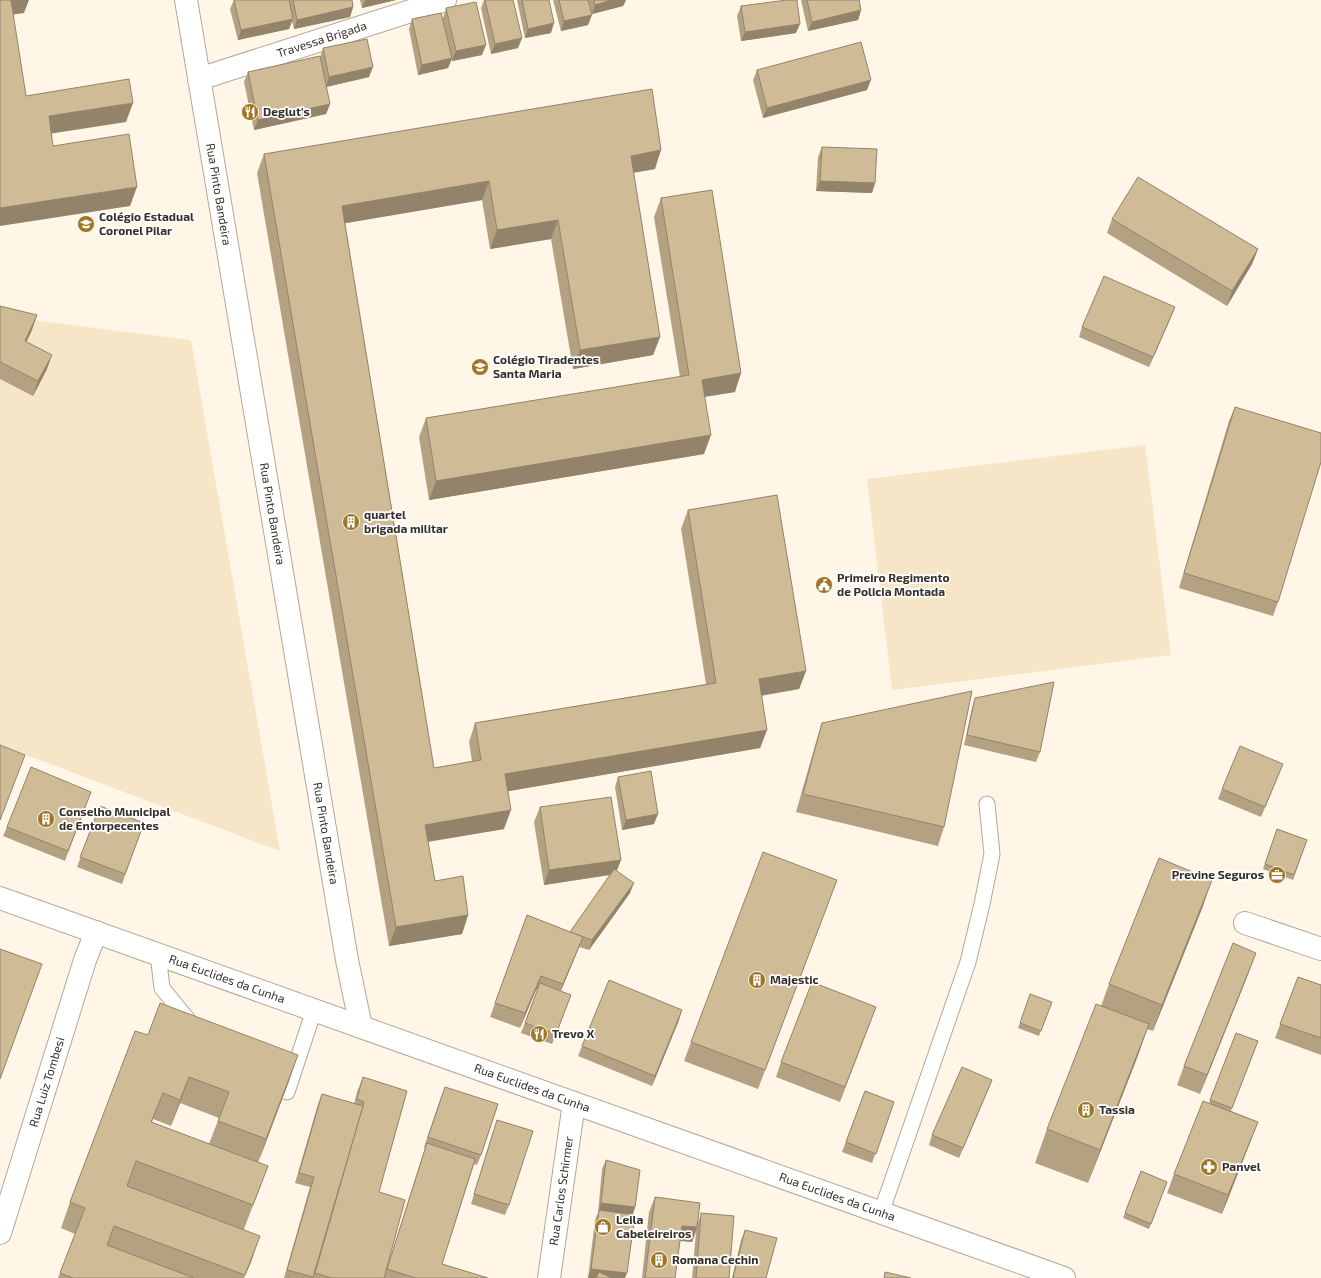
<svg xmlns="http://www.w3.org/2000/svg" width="1321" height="1278" viewBox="0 0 1321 1278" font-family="'Exo 2',sans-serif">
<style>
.green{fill:#f7e5c7}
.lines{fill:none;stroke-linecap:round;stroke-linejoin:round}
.service-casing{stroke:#b3a897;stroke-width:17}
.minor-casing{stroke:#b3a897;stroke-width:24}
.tertiary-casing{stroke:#b3a897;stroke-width:24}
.secondary-casing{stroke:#b3a897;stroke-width:24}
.service{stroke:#fff;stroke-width:15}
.minor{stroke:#fff;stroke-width:22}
.tertiary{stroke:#fff;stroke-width:22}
.secondary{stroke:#fff;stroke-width:22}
.wall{fill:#b3a182;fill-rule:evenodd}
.shaded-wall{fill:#92836a}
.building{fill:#d0bb97;stroke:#92836a}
.labels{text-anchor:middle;stroke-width:3.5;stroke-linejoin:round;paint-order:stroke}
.street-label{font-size:12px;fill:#342f28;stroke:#fff}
.poi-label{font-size:12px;font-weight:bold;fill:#342f28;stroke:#fff;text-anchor:start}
</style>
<rect width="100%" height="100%" fill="#fff6e7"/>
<g class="green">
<polygon points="0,316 191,340 280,851 0,745"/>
<polygon points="1145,445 1171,655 892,690 867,479"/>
</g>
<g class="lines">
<g class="service-casing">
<g id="service">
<polyline points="158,954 162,988 193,1026"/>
<polyline points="287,1092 314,1010"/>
<polyline points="881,1213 968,962 982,904 992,854 987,804"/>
</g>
</g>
<g class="minor-casing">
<g id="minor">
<path id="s1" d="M199 79 445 0"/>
<polyline points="1245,923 1321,949"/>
<path id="s2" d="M549 1278 574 1103"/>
</g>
</g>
<g class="tertiary-casing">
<g id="tertiary">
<path id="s3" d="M186 0 347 960 361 1027"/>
<path id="s4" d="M0 1233 85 960 96 932"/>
</g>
</g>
<g class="secondary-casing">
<g id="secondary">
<path id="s5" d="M0 898 1064 1278"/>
</g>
</g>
<use href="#service" class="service"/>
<use href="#minor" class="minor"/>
<use href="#tertiary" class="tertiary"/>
<use href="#secondary" class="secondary"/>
</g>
<g class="wall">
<polygon points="234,0 352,0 353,7 350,17 294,29 292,21 289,29 238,40 230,9"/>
<polygon points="360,0 396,0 362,8"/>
<polygon points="484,0 513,0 522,38 518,48 491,54 481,8"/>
<polygon points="517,0 549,0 551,33 525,38"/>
<polygon points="553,0 626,0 623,6 592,14 588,25 561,31"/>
<polygon points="801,0 859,0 861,10 858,20 808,31"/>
<polygon points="741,6 796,33 741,41 737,16"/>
<polygon points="446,8 482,55 452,61 452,59 448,68 418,75 409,29 412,19 443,18"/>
<polygon points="323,48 369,77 326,87 330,104 326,114 254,130 244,82 248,72 320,57"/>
<polygon points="757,70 867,90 763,118 753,80"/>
<polygon points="822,147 875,183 872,193 816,191 818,157"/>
<polygon points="264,154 655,169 633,173 660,337 653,355 573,369 551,239 490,249 482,200 345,223 434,768 472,761 469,742 475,723 706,684 681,529 688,510 806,671 799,689 761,696 767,730 760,748 508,791 504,829 428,842 435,881 468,915 462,934 389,946 257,173"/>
<polygon points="661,198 735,392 705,397 704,454 429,500 419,437 426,418 680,377 654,217"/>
<polygon points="1112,219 1258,249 1252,264 1227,306 1107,233"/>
<polygon points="0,306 32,330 26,342 47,369 33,396 0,379"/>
<polygon points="1171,317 1149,367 1079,337 1082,327"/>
<polygon points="1235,407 1278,602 1273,616 1179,588 1229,421"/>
<polygon points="975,698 1040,752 1036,762 964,745 972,708"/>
<polygon points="822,723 944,827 938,846 796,812 816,742"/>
<polygon points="1279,774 1261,817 1218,799 1222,789"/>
<polygon points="618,777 654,824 622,830 615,787"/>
<polygon points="91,792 65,861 3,836 7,827"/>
<polygon points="100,806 144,823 122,884 77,867"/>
<polygon points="540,807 621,860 617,871 630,893 589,950 579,947 561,991 571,995 552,1044 521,1033 537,990 536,990 520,1028 490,1017 527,915 570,932 610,875 544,885 534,822"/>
<polygon points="1277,829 1307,840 1293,880 1263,869"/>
<polygon points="830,898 758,1089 684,1061 691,1042"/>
<polygon points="1203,906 1153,1031 1147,1029 1137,1058 1088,1183 1035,1163 1047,1129 1101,1006 1109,984"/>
<polygon points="1249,972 1200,1094 1177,1085 1184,1066"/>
<polygon points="1298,977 1321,985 1321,1055 1275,1038"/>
<polygon points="1052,1002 1039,1036 1018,1028 1020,1023"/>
<polygon points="679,1020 652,1086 578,1056 582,1046"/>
<polygon points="871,1021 840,1102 776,1077 781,1062"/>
<polygon points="1236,1033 1258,1041 1231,1111 1258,1122 1222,1214 1167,1193 1174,1174 1209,1103"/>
<path d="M148 1035 289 1081 258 1162 268 1166 244 1229 251 1262 244 1278H58L75 1234 61 1228 70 1202ZM180 1103 219 1118 209 1144 152 1122 153 1119 171 1126Z"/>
<polygon points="363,1077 379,1192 386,1271 425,1148 424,1147 441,1097 481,1155 477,1165 474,1164 442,1264 488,1278 284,1278 310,1187 295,1183 318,1104 322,1094 354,1104 357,1092"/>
<polygon points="992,1080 988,1090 959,1158 929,1145 932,1135"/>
<polygon points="865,1091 894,1102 872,1163 842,1152"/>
<polygon points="497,1120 509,1205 505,1215 471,1204"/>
<polygon points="606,1160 635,1207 633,1214 625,1278 588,1278 595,1220 598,1213 602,1169"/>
<polygon points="1141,1171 1167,1182 1149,1229 1123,1218"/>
<polygon points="655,1197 698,1223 701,1213 729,1278 692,1278 696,1232 692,1242 680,1241 675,1278 642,1278 649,1212"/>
<polygon points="745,1230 766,1278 732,1278 741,1240"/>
</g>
<g class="shaded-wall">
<polygon points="10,0 29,0 24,13 4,16"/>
<polygon points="365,0 396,0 362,8"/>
<polygon points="612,0 626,0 623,6 592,14 595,5"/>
<polygon points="353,7 350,17 294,29 297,20"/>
<polygon points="861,10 858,20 808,31 812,22"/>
<polygon points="592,15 588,25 561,31 564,21"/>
<polygon points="293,19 289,29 238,40 241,30"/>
<polygon points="554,23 551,33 525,38 528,29"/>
<polygon points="800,24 796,33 741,41 745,32"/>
<polygon points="522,38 518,48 491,54 495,44"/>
<polygon points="486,45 482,55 452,61 456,51"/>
<polygon points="452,58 448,68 418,75 422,65"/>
<polygon points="373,67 369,77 326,87 329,77"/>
<polygon points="871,80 867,90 763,118 767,108"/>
<polygon points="133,103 126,122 42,135 49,116"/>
<polygon points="330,104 326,114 254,130 258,120"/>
<polygon points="661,150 655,169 624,174 631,156"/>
<polygon points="489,181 482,200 335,225 342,206"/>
<polygon points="820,181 875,183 872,193 816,191"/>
<polygon points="137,187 130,206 0,226 0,208"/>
<polygon points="558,220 551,239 490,249 497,230"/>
<polygon points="1258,249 1252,264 1227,306 1232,291"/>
<polygon points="1175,307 1171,317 1149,367 1153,357"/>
<polygon points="37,315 32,330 20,356 25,341"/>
<polygon points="660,337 653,355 573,369 580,350"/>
<polygon points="52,355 47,369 33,396 38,381"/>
<polygon points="741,373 735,392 695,398 702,380"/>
<polygon points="711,435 704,454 429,500 436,481"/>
<polygon points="806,671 799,689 752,697 759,679"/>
<polygon points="767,730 760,748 498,793 505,774"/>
<polygon points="511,810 504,829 419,843 425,825"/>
<polygon points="658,814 654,824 622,830 626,820"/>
<polygon points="621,860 615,874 544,885 549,870"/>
<polygon points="1212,880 1203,906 1153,1031 1162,1005"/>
<polygon points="634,883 630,893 589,950 592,940"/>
<polygon points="468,915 462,934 389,946 396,927"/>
<polygon points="583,937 577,952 558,998 563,984"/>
<polygon points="1256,953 1249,972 1200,1094 1207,1075"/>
<polygon points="541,976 536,990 520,1028 525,1013"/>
<polygon points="682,1010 679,1020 652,1086 655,1076"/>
<polygon points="1149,1024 1137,1058 1088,1183 1100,1150"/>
<polygon points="298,1055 289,1081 257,1166 266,1139"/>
<polygon points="189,1077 180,1103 171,1126 180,1100"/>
<polygon points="992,1080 988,1090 959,1158 963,1148"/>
<polygon points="1258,1122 1251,1140 1222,1214 1228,1195"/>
<polygon points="601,1203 635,1207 632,1217 599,1210 598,1213"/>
<polygon points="682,1226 697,1227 692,1242 677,1240"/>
<polygon points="260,1236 251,1262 244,1278"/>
<polygon points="591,1269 627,1273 625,1278 588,1278"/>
</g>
<g class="building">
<polygon points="0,0 11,0 26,96 129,79 133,103 49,116 53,146 129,134 137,187 0,208"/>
<polygon points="234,0 289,0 293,19 241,30"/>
<polygon points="293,0 352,0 353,7 297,20"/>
<polygon points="485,0 513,0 522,38 495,44"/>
<polygon points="522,0 549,0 554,23 528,29"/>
<polygon points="559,0 588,0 592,15 564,21"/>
<polygon points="594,0 612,0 595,5"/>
<polygon points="787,0 797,0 800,24 745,32 741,6"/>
<polygon points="807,0 859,0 861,10 812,22"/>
<polygon points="476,2 486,45 456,51 446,8"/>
<polygon points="441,13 452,58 422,65 412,19"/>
<polygon points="367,39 373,67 329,77 323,48"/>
<polygon points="861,42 871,80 767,108 757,70"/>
<polygon points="320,56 330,104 258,120 248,72"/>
<polygon points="652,89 661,150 631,156 660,337 580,350 558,220 497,230 489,181 342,206 434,768 481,760 475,723 716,683 688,510 777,495 806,671 759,679 767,730 505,774 511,810 425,825 435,881 463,876 468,915 396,927 264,154"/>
<polygon points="822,147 877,149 875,183 820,181"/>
<polygon points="1138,177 1258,249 1232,291 1112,219"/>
<polygon points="712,190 741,373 702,380 711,435 436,481 426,418 689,375 661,198"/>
<polygon points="1104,276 1175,307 1153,357 1082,327"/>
<polygon points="0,306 37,315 25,341 52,355 38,381 0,362"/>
<polygon points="1235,407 1321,433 1321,462 1278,602 1184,573"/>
<polygon points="1054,682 1040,752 967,735 975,698"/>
<polygon points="972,691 944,827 803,794 822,723"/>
<polygon points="0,745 25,755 0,820"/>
<polygon points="1240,746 1283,764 1265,807 1222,789"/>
<polygon points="31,767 91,792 68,851 7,827"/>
<polygon points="651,771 658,814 626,820 618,777"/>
<polygon points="611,797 621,860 549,870 540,807"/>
<polygon points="100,806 144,823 125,874 80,857"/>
<polygon points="1277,829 1307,840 1294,875 1265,864"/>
<polygon points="763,852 837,880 765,1070 691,1042"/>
<polygon points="1159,858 1212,880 1162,1005 1109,984"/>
<polygon points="614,869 634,883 592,940 570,932"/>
<polygon points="527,915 583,937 563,984 541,976 525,1013 495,1003"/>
<polygon points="1233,943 1256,953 1207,1075 1184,1066"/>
<polygon points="0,949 42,964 0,1079"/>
<polygon points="1298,977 1321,985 1321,1038 1280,1024"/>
<polygon points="609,980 682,1010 655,1076 582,1046"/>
<polygon points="812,982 876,1007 845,1087 781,1062"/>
<polygon points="540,983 571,995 556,1034 525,1023"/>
<polygon points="1030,994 1052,1002 1041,1031 1020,1023"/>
<polygon points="160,1003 298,1055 266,1139 218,1121 229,1092 189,1077 180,1100 163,1093 151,1122 268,1166 253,1205 136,1161 127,1186 260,1236 245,1275 114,1226 107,1245 194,1278 73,1278 60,1273 85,1208 70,1202 135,1031 148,1035"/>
<polygon points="1096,1004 1149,1024 1100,1150 1047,1129"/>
<polygon points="1236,1033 1258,1041 1232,1108 1210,1100"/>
<polygon points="962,1067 992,1080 963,1148 932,1135"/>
<polygon points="363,1077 407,1091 379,1192 405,1200 384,1278 332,1278 315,1273 364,1102 357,1099"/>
<polygon points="445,1087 498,1104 481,1155 428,1137"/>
<polygon points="865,1091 894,1102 876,1154 846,1142"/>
<polygon points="322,1094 363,1106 313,1277 287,1270 314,1177 299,1173"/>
<polygon points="1203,1101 1258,1122 1228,1195 1174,1174"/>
<polygon points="497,1120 533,1131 509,1205 474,1194"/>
<polygon points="427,1143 475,1159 442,1264 488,1278 416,1278 387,1269"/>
<polygon points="606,1160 640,1170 635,1207 601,1203"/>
<polygon points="1141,1171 1167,1182 1151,1224 1125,1213"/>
<polygon points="655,1197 700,1203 697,1227 682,1226 675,1278 645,1278"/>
<polygon points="599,1210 635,1215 627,1273 591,1269"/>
<polygon points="701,1213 734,1216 729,1278 696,1278"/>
<polygon points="745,1230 777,1238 766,1278 733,1278"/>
<polygon points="599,1272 612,1278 596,1278"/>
<polygon points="885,1272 911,1278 884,1278"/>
</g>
<defs>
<g id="restaurant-disc" transform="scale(0.9)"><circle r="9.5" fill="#a07726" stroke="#fff"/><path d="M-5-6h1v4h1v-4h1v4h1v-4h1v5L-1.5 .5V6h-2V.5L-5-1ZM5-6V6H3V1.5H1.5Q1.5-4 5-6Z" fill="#fff"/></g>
<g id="school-disc" transform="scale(0.9)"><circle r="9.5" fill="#a07726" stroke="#fff"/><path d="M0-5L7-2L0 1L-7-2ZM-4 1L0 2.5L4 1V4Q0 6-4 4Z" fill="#fff"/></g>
<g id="building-disc" transform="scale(0.9)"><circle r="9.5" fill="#a07726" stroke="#fff"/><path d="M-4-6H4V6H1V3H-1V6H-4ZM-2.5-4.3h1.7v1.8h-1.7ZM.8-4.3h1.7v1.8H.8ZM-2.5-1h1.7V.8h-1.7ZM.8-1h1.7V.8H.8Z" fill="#fff"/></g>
<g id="civic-disc" transform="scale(0.9)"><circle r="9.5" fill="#a07726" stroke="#fff"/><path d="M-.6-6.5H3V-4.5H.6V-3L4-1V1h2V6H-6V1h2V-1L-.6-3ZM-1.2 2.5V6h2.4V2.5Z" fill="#fff"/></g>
<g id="office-disc" transform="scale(0.9)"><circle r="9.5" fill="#a07726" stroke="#fff"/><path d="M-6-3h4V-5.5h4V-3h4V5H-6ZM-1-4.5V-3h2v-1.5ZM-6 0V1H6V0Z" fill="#fff"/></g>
<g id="pharmacy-disc" transform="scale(0.9)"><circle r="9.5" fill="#a07726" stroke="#fff"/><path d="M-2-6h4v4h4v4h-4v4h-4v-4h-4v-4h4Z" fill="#fff"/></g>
<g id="shop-disc" transform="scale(0.9)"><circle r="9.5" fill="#a07726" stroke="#fff"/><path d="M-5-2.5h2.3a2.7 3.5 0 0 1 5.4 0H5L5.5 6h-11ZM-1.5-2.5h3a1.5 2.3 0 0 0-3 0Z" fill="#fff"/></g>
</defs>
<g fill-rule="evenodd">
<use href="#restaurant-disc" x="250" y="112"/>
<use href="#school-disc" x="86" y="224"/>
<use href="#school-disc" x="480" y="367"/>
<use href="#building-disc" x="351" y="522"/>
<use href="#civic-disc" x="824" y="585"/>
<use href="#building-disc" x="46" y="819"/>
<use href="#office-disc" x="1277" y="875"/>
<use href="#building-disc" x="757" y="980"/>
<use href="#restaurant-disc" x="539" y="1034"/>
<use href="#building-disc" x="1086" y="1110"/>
<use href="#pharmacy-disc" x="1209" y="1167"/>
<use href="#shop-disc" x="603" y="1227"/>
<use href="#building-disc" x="659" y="1260"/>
</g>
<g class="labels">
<g class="street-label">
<text dy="4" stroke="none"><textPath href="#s1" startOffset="129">Travessa Brigada</textPath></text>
<text dy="4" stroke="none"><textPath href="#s3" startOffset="197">Rua Pinto Bandeira</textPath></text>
<text dy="4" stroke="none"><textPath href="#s3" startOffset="521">Rua Pinto Bandeira</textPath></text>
<text dy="4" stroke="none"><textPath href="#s3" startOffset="845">Rua Pinto Bandeira</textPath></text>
<text dy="4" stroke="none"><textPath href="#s5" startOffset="241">Rua Euclides da Cunha</textPath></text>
<text dy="4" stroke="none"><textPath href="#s4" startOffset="158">Rua Luiz Tombesi</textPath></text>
<text dy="4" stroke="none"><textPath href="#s5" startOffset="565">Rua Euclides da Cunha</textPath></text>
<text dy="4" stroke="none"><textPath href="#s2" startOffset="88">Rua Carlos Schirmer</textPath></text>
<text dy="4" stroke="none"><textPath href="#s5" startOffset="889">Rua Euclides da Cunha</textPath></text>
</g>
<g class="poi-label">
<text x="263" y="116">Deglut's</text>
<text x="99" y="221">Colégio Estadual<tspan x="99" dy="14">Coronel Pilar</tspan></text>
<text x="493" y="364">Colégio Tiradentes<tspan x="493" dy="14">Santa Maria</tspan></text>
<text x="364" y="519">quartel<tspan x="364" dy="14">brigada militar</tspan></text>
<text x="837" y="582">Primeiro Regimento<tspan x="837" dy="14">de Policia Montada</tspan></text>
<text x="59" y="816">Conselho Municipal<tspan x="59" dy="14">de Entorpecentes</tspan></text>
<text x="1264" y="879" text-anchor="end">Previne Seguros</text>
<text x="770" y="984">Majestic</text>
<text x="552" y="1038">Trevo X</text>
<text x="1099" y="1114">Tassia</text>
<text x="1222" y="1171">Panvel</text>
<text x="616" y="1224">Leila<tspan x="616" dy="14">Cabeleireiros</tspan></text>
<text x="672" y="1264">Romana Cechin</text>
</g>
</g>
</svg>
